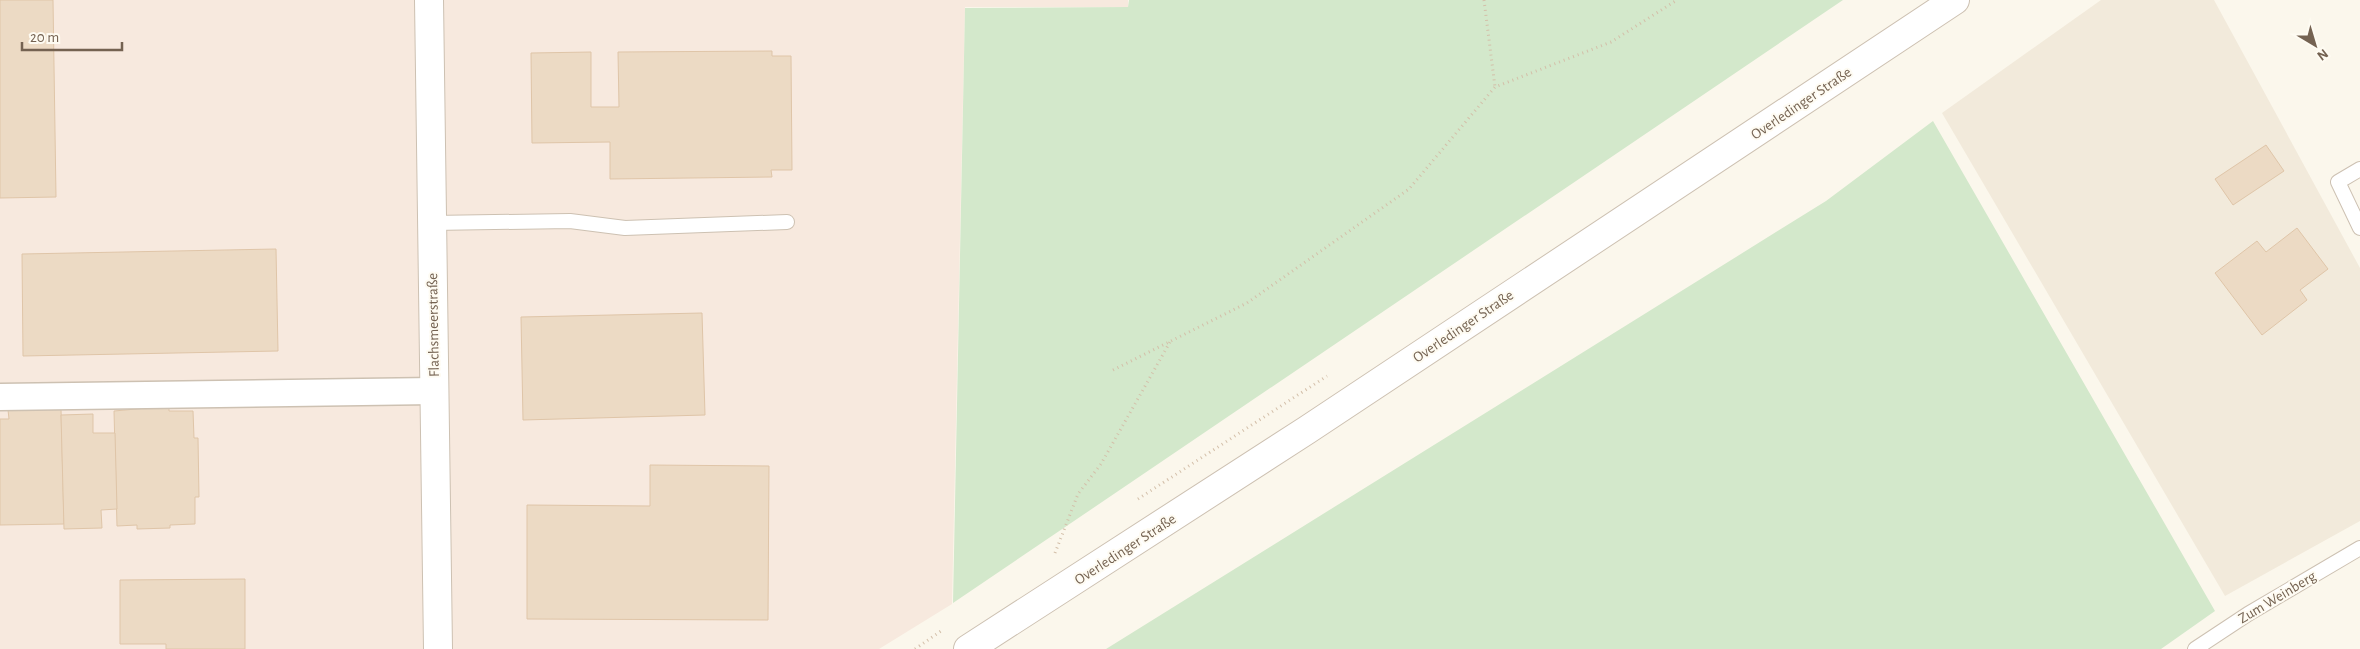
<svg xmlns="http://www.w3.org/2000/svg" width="2360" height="649" viewBox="0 0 2360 649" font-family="'Alegreya Sans',sans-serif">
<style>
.residential{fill:#f2eadb}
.commercial{fill:#f7e9de}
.green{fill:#d3e8cb}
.building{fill:#ecdac4;stroke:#dfc5a8}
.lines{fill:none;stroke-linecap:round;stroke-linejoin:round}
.service-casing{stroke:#cdc1b2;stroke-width:16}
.minor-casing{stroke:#cdc1b2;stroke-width:29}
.tertiary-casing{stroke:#cdc1b2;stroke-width:30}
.path{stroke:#d3bfa9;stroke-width:3;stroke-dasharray:1 4;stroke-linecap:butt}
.service{stroke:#fff;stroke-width:14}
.minor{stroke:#fff;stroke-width:26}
.tertiary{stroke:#fff;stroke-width:28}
.labels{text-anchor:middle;stroke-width:4;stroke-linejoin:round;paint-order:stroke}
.street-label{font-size:15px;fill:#746251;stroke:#fefbf2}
</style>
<rect width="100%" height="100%" fill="#fbf7ec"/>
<polygon class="residential" points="2101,0 2214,0 2360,268 2360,521 2225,596 1942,113"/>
<polygon class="commercial" points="0,0 1128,0 1128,7 965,7 952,604 879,649 0,649"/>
<g class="green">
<polygon points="1129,0 1843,0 953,603 965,8 1128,7"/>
<polygon points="1933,121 2215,611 2161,649 1106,649 1826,201"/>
</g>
<g class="building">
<polygon points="0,0 53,0 56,197 0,198"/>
<polygon points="772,51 772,56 791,56 792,170 771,170 772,177 610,179 610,142 532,143 531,53 591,52 591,107 619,107 618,52"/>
<polygon points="2266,145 2284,171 2233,205 2215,179"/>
<polygon points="2297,228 2328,269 2300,290 2307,300 2262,335 2215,273 2257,241 2266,252"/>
<polygon points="276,249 278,351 23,356 22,254"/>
<polygon points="702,313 705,415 523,420 521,317"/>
<polygon points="169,406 169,411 193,411 194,438 198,438 199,497 195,497 195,524 170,525 170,528 137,529 137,525 117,526 114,411"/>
<polygon points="61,409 64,524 0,525 0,419 9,419 8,410"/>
<polygon points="93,414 93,433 115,433 117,509 101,510 102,528 64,529 61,415"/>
<polygon points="650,465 769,466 768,620 527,619 527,505 650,506"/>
<polygon points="245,579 245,649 166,649 166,644 120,644 120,580"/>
</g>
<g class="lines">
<g class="service-casing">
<g id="service">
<polyline points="2360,169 2338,182 2360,228"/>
<polyline points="432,223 570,221 625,228 787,222"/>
<polyline points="2195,649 2248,614 2360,548"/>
</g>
</g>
<g class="minor-casing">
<polyline id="minor" points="0,397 434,391"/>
</g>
<g class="tertiary-casing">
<g id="tertiary">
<polyline points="429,0 438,649"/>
<polyline points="968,649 1307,430 1955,0"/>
</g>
</g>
<g class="path">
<polyline points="1484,0 1495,87"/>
<polyline points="1113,370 1247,303 1409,189 1495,87 1611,42 1677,0"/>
<polyline points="1138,499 1327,376"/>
<polyline points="1055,553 1078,494 1101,464 1170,342"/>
<polyline points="915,649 941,631"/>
</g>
<use href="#service" class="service"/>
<use href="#minor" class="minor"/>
<use href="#tertiary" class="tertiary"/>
</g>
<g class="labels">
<g class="street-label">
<text transform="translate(1801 103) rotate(-34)" y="5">Overledinger Straße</text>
<text transform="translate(433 325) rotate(-91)" y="5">Flachsmeerstraße</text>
<text transform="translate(1463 326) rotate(-34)" y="5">Overledinger Straße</text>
<text transform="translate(1125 549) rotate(-33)" y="5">Overledinger Straße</text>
<text transform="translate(2277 597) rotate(-31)" y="5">Zum Weinberg</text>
</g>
</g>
<g transform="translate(2315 45) rotate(142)" stroke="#fefbf2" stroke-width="4" paint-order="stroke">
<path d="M0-4L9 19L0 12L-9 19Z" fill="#746251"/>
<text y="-8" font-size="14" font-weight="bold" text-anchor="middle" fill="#746251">N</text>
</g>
<path d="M22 42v8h100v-8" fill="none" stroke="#746251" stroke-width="2.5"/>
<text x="30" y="42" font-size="15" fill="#746251" stroke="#fefbf2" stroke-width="4" paint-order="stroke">20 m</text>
</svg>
